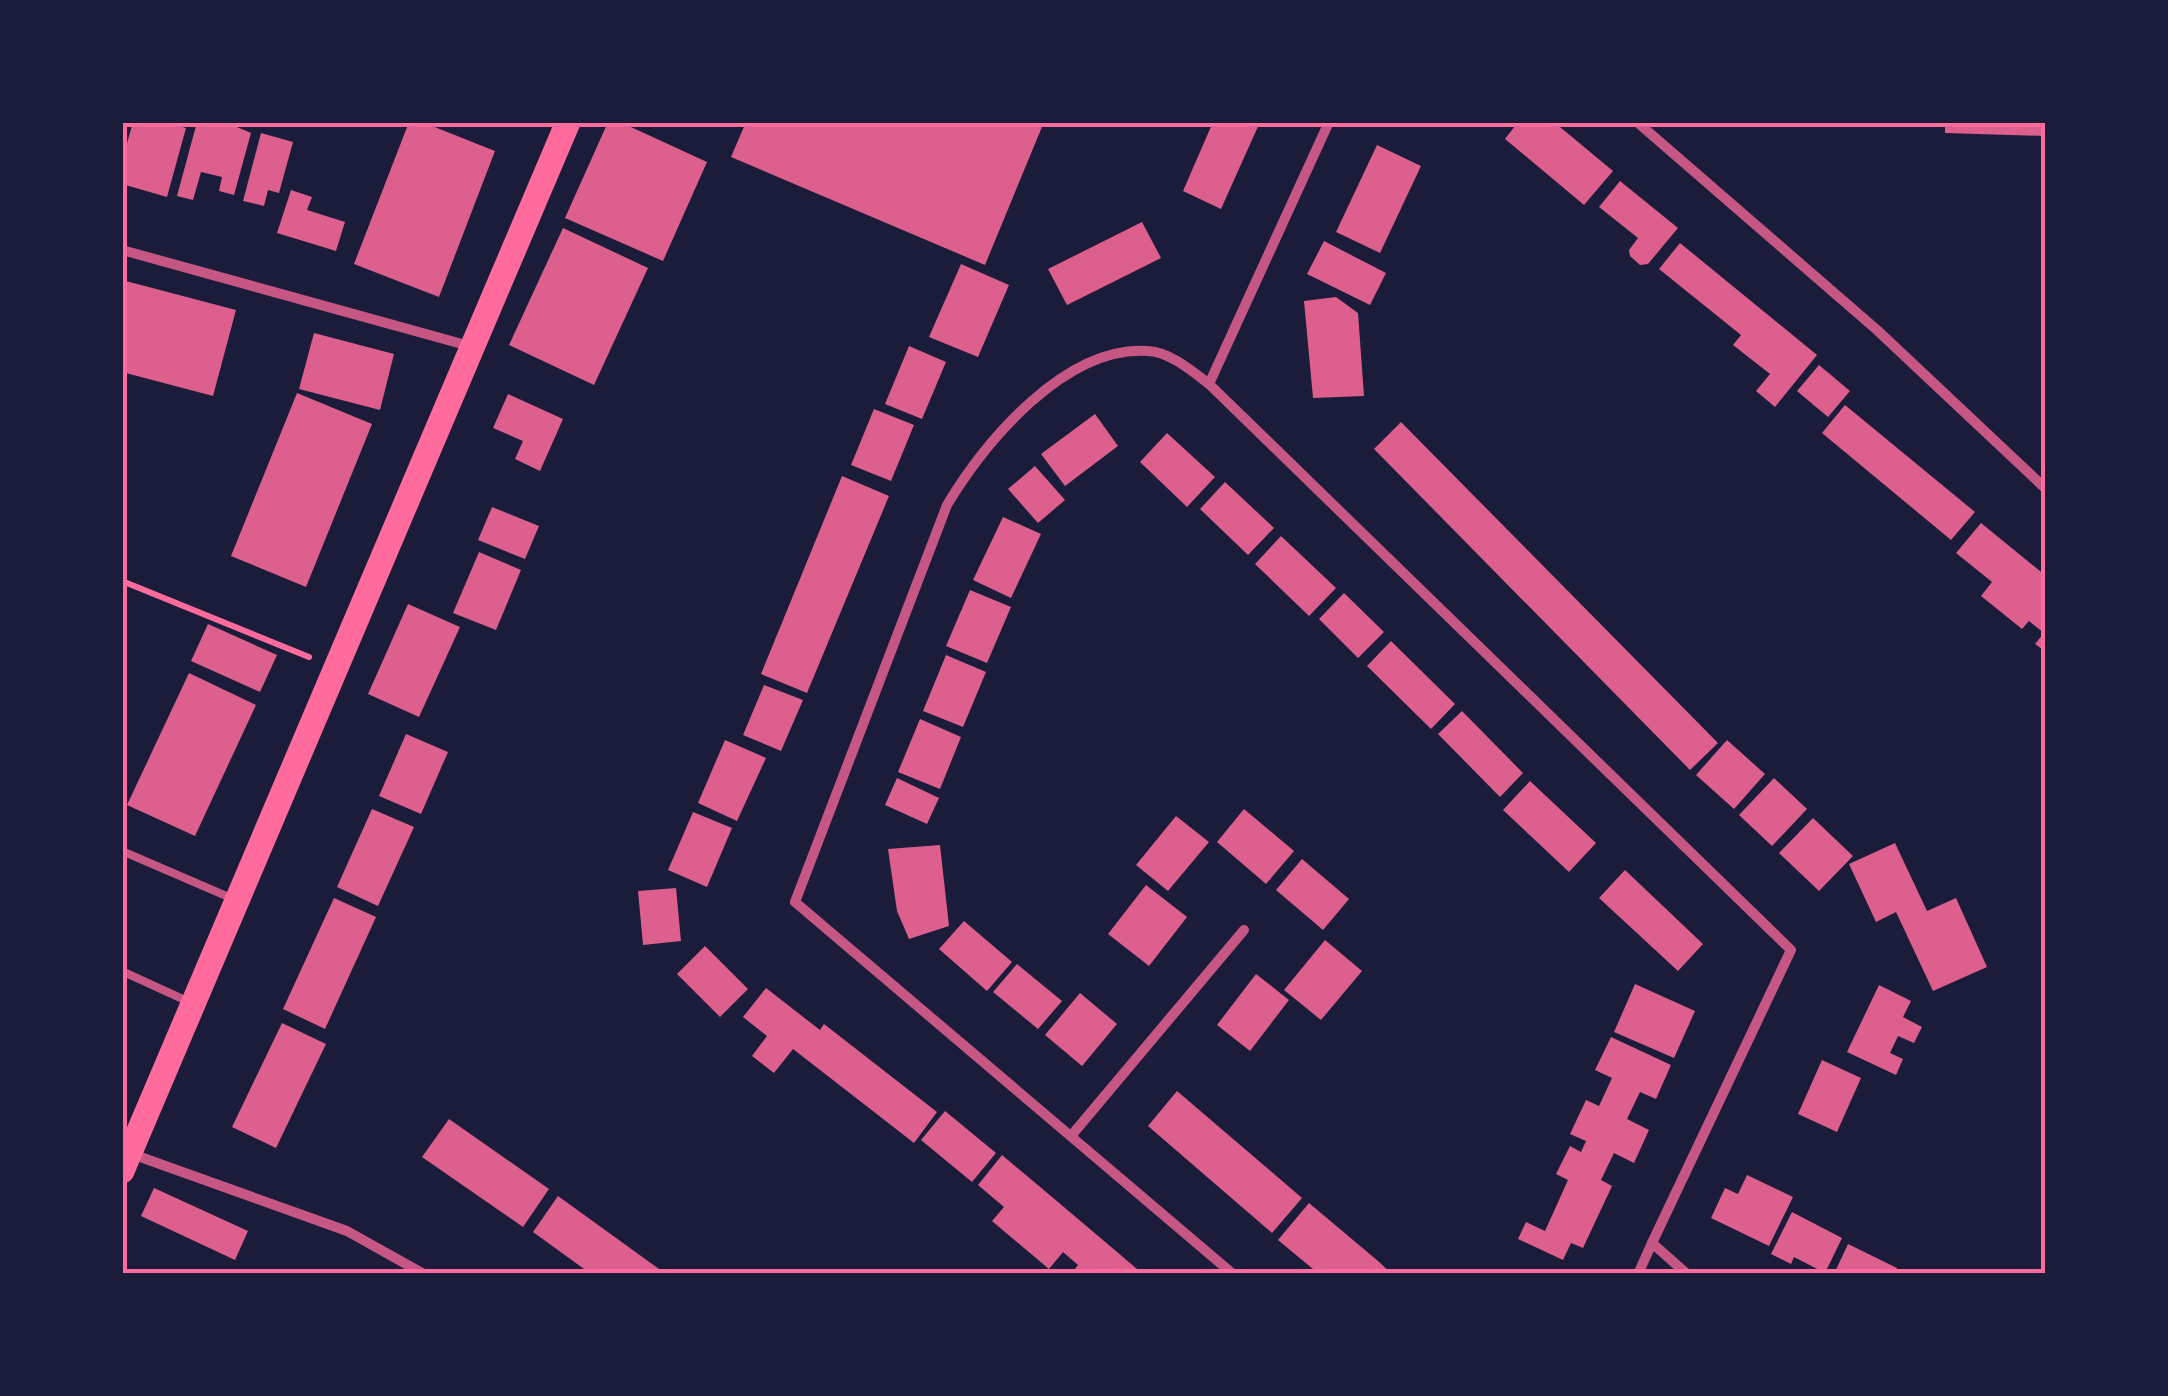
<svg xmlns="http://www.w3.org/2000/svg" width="2168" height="1396" viewBox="0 0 2168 1396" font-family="'Titillium Web',sans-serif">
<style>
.building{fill:#dd5f8e}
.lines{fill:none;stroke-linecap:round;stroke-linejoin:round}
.path{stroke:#ff6b9d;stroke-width:6}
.service{stroke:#c65784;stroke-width:8}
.minor{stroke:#c65784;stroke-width:10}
.primary{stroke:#ff6b9d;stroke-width:25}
.neatline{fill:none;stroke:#ff6b9d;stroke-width:4}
</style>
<rect width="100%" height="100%" fill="#1b1b3a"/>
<g class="building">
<polygon points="133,122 165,122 186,128 167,197 122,184 122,161"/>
<polygon points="197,122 225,122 251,133 234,195 219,191 222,177 201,172 193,200 177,196"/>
<polygon points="409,122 422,122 495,151 439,297 354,264"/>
<polygon points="608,122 620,122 707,162 663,261 565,218"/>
<polygon points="746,122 1044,122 985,265 731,157"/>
<polygon points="1213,122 1260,122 1221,209 1183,191"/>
<polygon points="1518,122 1554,122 1613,171 1584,205 1505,139"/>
<polygon points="1945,122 2046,122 2046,136 1945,133"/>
<polygon points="261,133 293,142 279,193 268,190 264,206 243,201"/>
<polygon points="1377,145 1421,166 1380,253 1336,232"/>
<polygon points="1620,181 1678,228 1648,264 1640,265 1630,256 1629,250 1638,238 1599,207"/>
<polygon points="291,190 312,197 307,210 345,222 336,251 277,233"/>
<polygon points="1142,222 1161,258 1067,305 1048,269"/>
<polygon points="563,228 648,268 594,385 509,345"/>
<polygon points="1324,241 1386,273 1370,305 1307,274"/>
<polygon points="1680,243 1817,355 1775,407 1756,391 1770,374 1733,345 1741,335 1659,269"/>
<polygon points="961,264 1009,285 978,357 929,337"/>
<polygon points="122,280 236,310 213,396 122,372"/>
<polygon points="1336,297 1358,313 1364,396 1313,398 1304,301"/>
<polygon points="314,333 394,354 380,410 299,389"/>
<polygon points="909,346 946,362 922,419 885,404"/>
<polygon points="1819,365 1850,391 1828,417 1797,391"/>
<polygon points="297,393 372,424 306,587 231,556"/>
<polygon points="508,394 563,419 540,471 515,459 523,441 493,428"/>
<polygon points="1845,405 1975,512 1951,540 1822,433"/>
<polygon points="874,409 914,425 891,481 851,465"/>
<polygon points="1095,414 1118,446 1065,486 1041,454"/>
<polygon points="1401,422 1718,743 1690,770 1374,449"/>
<polygon points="1167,433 1215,477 1187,507 1140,462"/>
<polygon points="1035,466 1065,500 1038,523 1008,489"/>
<polygon points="842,476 889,496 807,693 761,674"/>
<polygon points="1225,482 1274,528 1248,555 1200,509"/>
<polygon points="492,507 539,526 525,559 478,540"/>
<polygon points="1003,517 1041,534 1011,598 973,580"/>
<polygon points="1981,523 2046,576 2046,652 2035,644 2044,633 2029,621 2022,629 1981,596 1992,582 1956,553"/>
<polygon points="1281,536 1336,588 1309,616 1255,564"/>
<polygon points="479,552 521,570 496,630 453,613"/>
<polygon points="970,590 1011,607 987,663 946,646"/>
<polygon points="1344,593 1384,632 1358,658 1319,619"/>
<polygon points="408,604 460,627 419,717 368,694"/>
<polygon points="208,624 277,655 260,692 191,661"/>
<polygon points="1391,641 1455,704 1431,729 1367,666"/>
<polygon points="946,655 986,672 963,727 923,711"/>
<polygon points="189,673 256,705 195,836 127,805"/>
<polygon points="764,685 803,700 781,751 743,735"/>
<polygon points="1462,711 1523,773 1500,797 1438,734"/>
<polygon points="920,719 961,737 940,789 898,772"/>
<polygon points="406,734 448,752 421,814 379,796"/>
<polygon points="725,740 766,758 737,821 698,803"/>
<polygon points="1727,740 1765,774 1734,809 1696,775"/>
<polygon points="897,778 939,798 927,824 885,805"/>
<polygon points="1774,778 1807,809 1772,846 1739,815"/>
<polygon points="1530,781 1596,843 1569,872 1503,810"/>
<polygon points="372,809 414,827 378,906 337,887"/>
<polygon points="1244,809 1294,851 1266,884 1217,842"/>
<polygon points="693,812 732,828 707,887 668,870"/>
<polygon points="1176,816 1209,842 1168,891 1136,865"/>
<polygon points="1813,818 1853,856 1819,891 1779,853"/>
<polygon points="1895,843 1927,911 1956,898 1987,967 1933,991 1896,912 1876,922 1849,864"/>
<polygon points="940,845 949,926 909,939 897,911 888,849"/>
<polygon points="1302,859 1349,899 1323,930 1276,890"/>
<polygon points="1625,870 1703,944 1678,971 1599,898"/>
<polygon points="1146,885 1187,917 1149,966 1108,934"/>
<polygon points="676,888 681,941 643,945 638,891"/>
<polygon points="334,898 376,917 325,1029 283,1009"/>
<polygon points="964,921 1012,962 987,991 939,949"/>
<polygon points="1325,940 1362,971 1321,1020 1284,990"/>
<polygon points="705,946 748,989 720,1017 677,974"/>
<polygon points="1017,964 1062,1001 1038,1029 993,992"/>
<polygon points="1256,974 1289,1000 1250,1051 1217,1025"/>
<polygon points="1635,984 1695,1011 1674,1058 1614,1032"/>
<polygon points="1879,985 1911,1001 1903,1017 1922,1027 1914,1043 1898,1036 1890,1053 1903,1059 1896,1075 1847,1052"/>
<polygon points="766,988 820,1030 824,1024 937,1112 914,1143 793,1049 774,1073 752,1056 767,1036 743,1017"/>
<polygon points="1080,993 1117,1024 1082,1066 1045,1035"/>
<polygon points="282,1023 326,1044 276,1148 232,1127"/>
<polygon points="1611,1037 1671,1065 1656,1099 1640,1092 1627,1119 1649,1130 1634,1163 1614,1153 1601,1180 1612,1186 1583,1248 1571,1243 1563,1260 1518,1239 1526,1222 1545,1231 1568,1180 1556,1174 1570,1146 1581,1152 1586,1141 1570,1134 1586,1100 1599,1106 1612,1078 1595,1070"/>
<polygon points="1822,1060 1861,1078 1837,1132 1798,1114"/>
<polygon points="1177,1091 1302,1198 1272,1233 1148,1126"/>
<polygon points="945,1111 996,1153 972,1182 921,1140"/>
<polygon points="449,1119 549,1189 523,1227 422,1157"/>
<polygon points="1002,1155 1058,1202 1143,1274 1071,1274 1078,1265 1063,1252 1049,1269 992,1221 1004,1207 978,1185"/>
<polygon points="1747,1175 1793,1197 1769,1246 1711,1218 1725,1188 1738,1194"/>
<polygon points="154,1188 248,1231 235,1260 141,1216"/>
<polygon points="558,1196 659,1269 655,1274 591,1274 533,1232"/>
<polygon points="1309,1203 1378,1261 1392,1274 1319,1274 1278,1240"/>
<polygon points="1792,1212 1842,1238 1825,1273 1794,1257 1791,1264 1771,1254"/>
<polygon points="1848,1244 1897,1268 1895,1274 1834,1274"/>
</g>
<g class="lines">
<polyline class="path" points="122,581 309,657"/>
<g class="service">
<polyline points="122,851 231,898"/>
<polyline points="126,973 187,1001"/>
</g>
<g class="minor">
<polyline points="1329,122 1209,384 1791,950 1652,1243 1687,1274"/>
<polyline points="1637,122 1877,330 2046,489"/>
<polyline points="122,250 473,347"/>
<path d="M1209 384C1192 371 1170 352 1148 351 1065 345 985 442 947 505L795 902 1233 1274"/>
<polyline points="1071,1136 1244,930"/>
<polyline points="132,1154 347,1231 424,1274"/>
<polyline points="1638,1274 1652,1243"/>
</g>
<polyline class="primary" points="122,1171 568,122"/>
</g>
<rect width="2168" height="1396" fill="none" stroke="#1b1b3a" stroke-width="250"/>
<rect x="125" y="125" width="1918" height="1146" class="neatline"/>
</svg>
